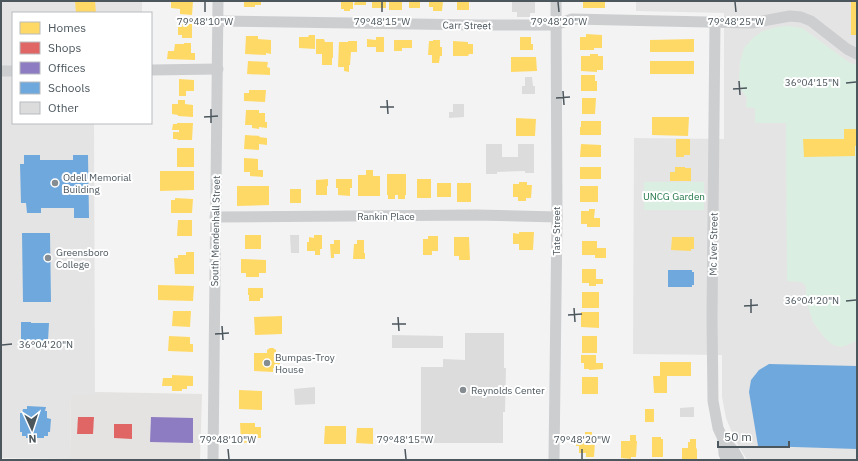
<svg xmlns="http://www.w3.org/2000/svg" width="858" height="461" viewBox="0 0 858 461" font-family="'IBM Plex Sans',sans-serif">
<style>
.commercial{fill:#e4e3e1}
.education{fill:#e5e4e4}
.green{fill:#daefe1}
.homes{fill:#ffd966}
.shops{fill:#e06666}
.offices{fill:#8e7cc3}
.schools{fill:#6fa8dc}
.building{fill:#dcdcdd}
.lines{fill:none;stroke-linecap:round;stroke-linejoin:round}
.minor{stroke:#ccced0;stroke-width:11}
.ticks{fill:none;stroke:#4b565d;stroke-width:1.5}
.poi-dot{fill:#868d92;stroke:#fff;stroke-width:1.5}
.labels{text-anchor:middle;stroke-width:4;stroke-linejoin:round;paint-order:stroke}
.street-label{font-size:10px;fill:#4b565d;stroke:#fff}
.poi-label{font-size:10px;fill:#4b565d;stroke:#fff;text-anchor:start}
.park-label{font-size:10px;fill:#237849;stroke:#fff}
.ticks-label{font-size:10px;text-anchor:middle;fill:#4b565d;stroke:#fff;stroke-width:4;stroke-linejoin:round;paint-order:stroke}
</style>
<rect width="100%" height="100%" fill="#f3f3f3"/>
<polygon class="commercial" points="95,392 202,394 200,460 70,459 71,394 94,395"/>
<g class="education">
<polygon points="1,1 142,1 142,13 13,13 13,123 94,123 95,395 71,395 70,459 1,458"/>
<polygon points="636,1 857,1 857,460 747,460 735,440 726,418 722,397 722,355 633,354 634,138 724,139 724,13 636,11"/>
</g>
<g class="green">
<polygon points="789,26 802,28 850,63 857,65 857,341 855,341 850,344 841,347 833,345 825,338 813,322 808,306 806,294 806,286 802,282 787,281 786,123 755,123 755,108 746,107 747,98 742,91 739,79 740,62 744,48 754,37 763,31 777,27"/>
<rect x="644" y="182" width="60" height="28"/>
</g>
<g class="homes">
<polygon points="75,1 95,1 96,13 76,13"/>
<polygon points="171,1 193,1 192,15 180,14 180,9 171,8"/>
<polygon points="244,1 261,1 261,5 255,5 255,7 244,7"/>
<polygon points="341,1 353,1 353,9 350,9 350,11 344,11 344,9 341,9"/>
<polygon points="355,1 366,1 366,5 354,5"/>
<rect x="372" y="1" width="14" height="7"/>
<rect x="389" y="1" width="13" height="9"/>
<rect x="409" y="1" width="11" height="7"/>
<polygon points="429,1 443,1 442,11 433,11 433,7 429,7"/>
<rect x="457" y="1" width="12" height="9"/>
<rect x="583" y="1" width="22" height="7"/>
<rect x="851" y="1" width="6" height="34"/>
<polygon points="182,24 192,24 192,38 182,38 182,35 178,35 178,27 182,27"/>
<polygon points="586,34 602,35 602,48 594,48 594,50 580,50 580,37 586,37"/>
<polygon points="309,35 315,35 315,49 299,48 299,37 308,37"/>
<polygon points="246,36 258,36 258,39 271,40 271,54 266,53 266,55 245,54"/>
<polygon points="376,37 384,37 384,52 376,52 376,47 367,47 367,39 376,40"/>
<polygon points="520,37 531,37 531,44 533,44 533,50 520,50"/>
<polygon points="316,39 324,39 325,42 333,42 333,58 332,58 332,65 322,65 322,54 316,54"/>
<polygon points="694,39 694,52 650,52 650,40"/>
<polygon points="394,40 412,40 412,48 402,48 402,51 394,51"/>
<polygon points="433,40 440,40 440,47 442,47 442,56 440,56 439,63 432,63 432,55 428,55 429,41 433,41"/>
<polygon points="348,41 357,41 357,52 351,52 350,65 349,65 349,72 344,71 344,67 338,67 339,42 348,42"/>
<polygon points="453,41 468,42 468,44 473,44 473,54 469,54 468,56 453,56"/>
<polygon points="184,43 191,43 191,53 195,53 195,60 167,59 168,51 174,51 175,44 184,44"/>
<polygon points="590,54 598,54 598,56 603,56 603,70 597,70 597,72 581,71 581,56 590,56"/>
<polygon points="511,57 536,57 537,71 511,72"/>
<polygon points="248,61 268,62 267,67 270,68 270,75 247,74"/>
<rect x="650" y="61" width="44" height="13"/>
<polygon points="581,75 595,75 595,81 597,81 597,91 581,91"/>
<polygon points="179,79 194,80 194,91 186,91 186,96 179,96"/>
<polygon points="249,90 266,90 265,102 244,101 244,93 249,93"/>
<polygon points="582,98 596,98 595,114 582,114"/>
<polygon points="178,100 185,100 185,104 193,105 193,117 178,116 178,115 172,114 172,104 178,104"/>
<polygon points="246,110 259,110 259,113 265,113 265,122 267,122 267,128 259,127 259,129 252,128 252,125 245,125"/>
<polygon points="652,117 689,117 688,136 652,135"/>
<polygon points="516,118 536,119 535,136 516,136"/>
<polygon points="581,121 601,121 601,135 580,135 580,127 581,127"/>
<polygon points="177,123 193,123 192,140 177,140 178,139 173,139 173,132 179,132 179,130 172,130 173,124 177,124"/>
<polygon points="844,129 857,129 857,146 855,146 855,156 804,157 803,139 844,139"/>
<polygon points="245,135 260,136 259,137 267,138 267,145 259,144 259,150 244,149"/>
<polygon points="676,139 690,139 690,155 684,155 684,157 676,157"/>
<polygon points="581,144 601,145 601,157 580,157"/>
<rect x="177" y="148" width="17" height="19"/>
<polygon points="244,158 258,159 258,170 263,170 263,177 250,176 250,172 244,172"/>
<rect x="580" y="167" width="21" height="12"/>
<polygon points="675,167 685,167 685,168 691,168 691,181 670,181 670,172 675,172"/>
<polygon points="366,170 373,170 373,176 380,176 380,196 358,196 358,175 366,175"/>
<polygon points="160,171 194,171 194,190 160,191"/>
<polygon points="387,174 406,174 406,195 405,195 405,199 398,199 398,195 395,195 395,199 388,199 388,195 387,195"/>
<polygon points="328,179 328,186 327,186 327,195 316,195 316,180"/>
<polygon points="336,179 352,179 352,188 350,188 350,196 338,195 338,188 336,188"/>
<rect x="417" y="179" width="14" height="19"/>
<polygon points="519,182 527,182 527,185 532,185 531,198 526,198 526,201 518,201 518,197 513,197 513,184 519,184"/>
<rect x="437" y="183" width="14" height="14"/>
<rect x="457" y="183" width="14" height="19"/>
<polygon points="237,186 269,186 269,205 237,206"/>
<rect x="580" y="186" width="18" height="16"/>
<rect x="290" y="189" width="11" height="14"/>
<polygon points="175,198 193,199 192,213 171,213 171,200 175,200"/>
<polygon points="589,209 595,209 594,218 600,218 600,227 587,227 587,224 581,224 581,211 589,211"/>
<polygon points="178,220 192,220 192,236 177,236"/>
<polygon points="519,232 534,232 533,250 519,250 519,244 513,244 513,233 519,234"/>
<rect x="245" y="235" width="16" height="14"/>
<polygon points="314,235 322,235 322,249 320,249 320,255 315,255 315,251 307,251 307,242 309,242 309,237 314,238"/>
<polygon points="428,236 438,236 438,251 432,251 432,255 423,255 423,239 428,239"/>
<polygon points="454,237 469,237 470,260 459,260 459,256 454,256"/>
<polygon points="672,237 694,237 694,249 691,249 691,251 671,250"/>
<polygon points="334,240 340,240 340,254 334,254 334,258 331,258 330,244 334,244"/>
<polygon points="357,240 364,240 364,253 365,253 365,259 353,259 354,244 357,244"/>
<polygon points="582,241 597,241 597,248 606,248 606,258 595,258 595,255 582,255"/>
<polygon points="186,252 194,252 194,274 175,274 174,258 178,258 178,255 186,255"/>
<polygon points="241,259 266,260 266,273 259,273 259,277 246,277 246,273 241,273"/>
<polygon points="582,269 596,269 596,279 603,279 603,284 596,284 596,286 589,286 589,283 582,283"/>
<polygon points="158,285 194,286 193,301 158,300"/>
<polygon points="248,288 263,288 263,298 260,298 260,301 249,301 249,295 248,295"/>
<rect x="582" y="292" width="17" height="16"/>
<polygon points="173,311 191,311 190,327 172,326"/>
<polygon points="581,312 599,312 599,328 581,327"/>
<polygon points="282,316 282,334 255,335 254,317"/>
<polygon points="169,336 190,337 190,344 193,344 193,352 168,351"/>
<rect x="582" y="336" width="15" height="17"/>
<polygon points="270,348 273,348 276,350 276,359 280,359 280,368 273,368 273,372 254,371 254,353 267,353 267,350"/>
<polygon points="581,355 596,355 596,363 603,363 603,369 589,370 589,369 584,369 584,363 581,363"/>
<polygon points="660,362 691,362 691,376 667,376 667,393 654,393 653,376 660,376"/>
<polygon points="172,375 193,376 193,386 187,386 187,389 182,389 182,391 172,391 172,386 162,386 163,378 172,378"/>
<rect x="582" y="377" width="16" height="17"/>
<polygon points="239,390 262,391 262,410 239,409"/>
<rect x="645" y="409" width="9" height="13"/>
<polygon points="240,423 255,423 255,427 261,427 261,438 256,438 256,442 241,443"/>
<polygon points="325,426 346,426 346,444 324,444"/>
<polygon points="357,428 373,428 373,444 356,443"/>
<polygon points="585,432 592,432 592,442 595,442 594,457 586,457 586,453 579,453 579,446 576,446 576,439 585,439"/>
<polygon points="630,435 636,435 636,441 637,441 636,457 631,457 631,459 621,458 621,441 630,441"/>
<polygon points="652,437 661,437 661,439 663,439 663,457 652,457"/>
<polygon points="690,439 696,439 696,449 697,448 697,460 682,460 682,448 688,448 688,442 690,442"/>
</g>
<g class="shops">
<polygon points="78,417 94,417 93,434 77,434"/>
<polygon points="114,424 132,424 132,439 114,438"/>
</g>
<polygon class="offices" points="151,417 193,418 193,443 150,442"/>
<g class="schools">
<polygon points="24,155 40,155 40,160 73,160 73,155 88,155 89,218 74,218 74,208 41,208 41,213 27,213 26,203 21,203 20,164 24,164"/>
<polygon points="22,233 50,233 51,302 23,302"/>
<polygon points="668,270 692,270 692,272 694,272 694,285 692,285 692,287 668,287"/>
<polygon points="21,322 31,322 31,323 49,323 48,341 32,340 31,343 24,343 24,340 21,340"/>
<polygon points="769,364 857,366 857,449 758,446 749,392 751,380 759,370"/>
<polygon points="27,406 46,407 45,411 47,411 47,418 51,419 50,432 48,432 48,436 44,436 44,438 26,438 26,436 22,436 22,432 20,432 20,413 22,413 23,409 27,409"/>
</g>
<g class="building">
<polygon points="512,1 535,1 535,13 530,13 530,17 517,17 517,12 512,12"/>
<polygon points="525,77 532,77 533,86 535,86 535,94 522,94 522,86 525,86"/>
<polygon points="453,104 464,104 464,117 449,118 449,112 453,112"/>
<polygon points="486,144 502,144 502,157 518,157 518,144 534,144 534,173 525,173 525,171 497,172 497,174 486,174"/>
<polygon points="290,235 299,235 299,253 291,253"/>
<polygon points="465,333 504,333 504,368 506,368 505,412 503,412 503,443 421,443 421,367 443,367 443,359 465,360"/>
<polygon points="392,335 443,336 443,348 392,348"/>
<polygon points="315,387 315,404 295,405 294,389"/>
<polygon points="694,407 694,417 680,417 680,408"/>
</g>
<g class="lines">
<g class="minor">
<polyline points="218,21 477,25 555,25 572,19 752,23 790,16 801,17 811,21 847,49 857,54"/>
<polyline points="715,22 712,318 713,401 718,428 723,439 724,454 727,460"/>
<polyline points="151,70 218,69"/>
<polyline points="1,71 13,71"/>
<polyline points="215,217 477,215 557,217"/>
<polyline points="723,439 734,451 739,460"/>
<polyline points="213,460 218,1"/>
<polyline points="554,460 557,217 556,1"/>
</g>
</g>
<path class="ticks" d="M205 2V12M382 2V12M558 2 559 12M735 2 736 12M739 81 740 95M846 83 856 82M733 89 747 88M563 91 564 105M556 98 570 97M387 100 388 114M380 107H394M211 109V123M204 117 218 116M751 299V313M846 301 856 300M744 306 758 305M574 308 575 322M568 315 582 314M398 317 399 331M392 324H406M222 326 223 340M215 334 229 333M2 345 12 344M228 449 229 459M405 449 406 459M582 449V459"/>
<g class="poi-dot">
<circle cx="55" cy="183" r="4"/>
<circle cx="48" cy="258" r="4"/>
<circle cx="267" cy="363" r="4"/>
<circle cx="463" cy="390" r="4"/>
</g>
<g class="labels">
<g class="street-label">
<text transform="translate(467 25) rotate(1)" y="4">Carr Street</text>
<text x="386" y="220">Rankin Place</text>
<text transform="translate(215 231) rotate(-89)" y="4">South Mendenhall Street</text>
<text transform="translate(556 231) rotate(-90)" y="4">Tate Street</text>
<text transform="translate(713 244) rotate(-89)" y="4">Mc Iver Street</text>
</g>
<g class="poi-label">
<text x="63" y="181">Odell Memorial<tspan x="63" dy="12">Building</tspan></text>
<text x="56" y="256">Greensboro<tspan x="56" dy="12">College</tspan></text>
<text x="275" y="361">Bumpas-Troy<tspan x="275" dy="12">House</tspan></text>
<text x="471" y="394">Reynolds Center</text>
</g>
<g class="park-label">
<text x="674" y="200">UNCG Garden</text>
</g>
</g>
<g class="ticks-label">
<text x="205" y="25">79°48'10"W</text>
<text x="382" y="25">79°48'15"W</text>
<text x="559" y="25">79°48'20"W</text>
<text x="736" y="25">79°48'25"W</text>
<text x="812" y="86">36°04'15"N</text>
<text x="812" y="304">36°04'20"N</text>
<text x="46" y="348">36°04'20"N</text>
<text x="228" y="443">79°48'10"W</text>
<text x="405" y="443">79°48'15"W</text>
<text x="582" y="443">79°48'20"W</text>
</g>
<rect width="858" height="461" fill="none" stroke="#4b565d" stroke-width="4"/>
<rect x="12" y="12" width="140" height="112" fill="#ffffff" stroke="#b7bbbe"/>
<rect x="20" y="22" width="20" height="12" fill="#ffd966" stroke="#b7bbbe"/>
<text x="48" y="32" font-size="12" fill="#4b565d">Homes</text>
<rect x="20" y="42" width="20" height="12" fill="#e06666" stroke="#b7bbbe"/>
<text x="48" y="52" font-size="12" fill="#4b565d">Shops</text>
<rect x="20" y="62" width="20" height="12" fill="#8e7cc3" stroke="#b7bbbe"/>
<text x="48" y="72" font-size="12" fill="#4b565d">Offices</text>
<rect x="20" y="82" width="20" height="12" fill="#6fa8dc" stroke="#b7bbbe"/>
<text x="48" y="92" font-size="12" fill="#4b565d">Schools</text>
<rect x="20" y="102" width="20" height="12" fill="#dcdcdd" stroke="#b7bbbe"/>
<text x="48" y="112" font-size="12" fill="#4b565d">Other</text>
<g transform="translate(32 429) rotate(177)" stroke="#ffffff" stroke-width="3" paint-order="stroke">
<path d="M0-3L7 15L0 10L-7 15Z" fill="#4b565d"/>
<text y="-6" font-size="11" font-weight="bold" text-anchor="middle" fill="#4b565d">N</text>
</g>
<path d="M718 441v6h71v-6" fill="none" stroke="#4b565d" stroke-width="2"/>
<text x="724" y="441" font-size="12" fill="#4b565d" stroke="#ffffff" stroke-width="3" paint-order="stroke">50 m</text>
</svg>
